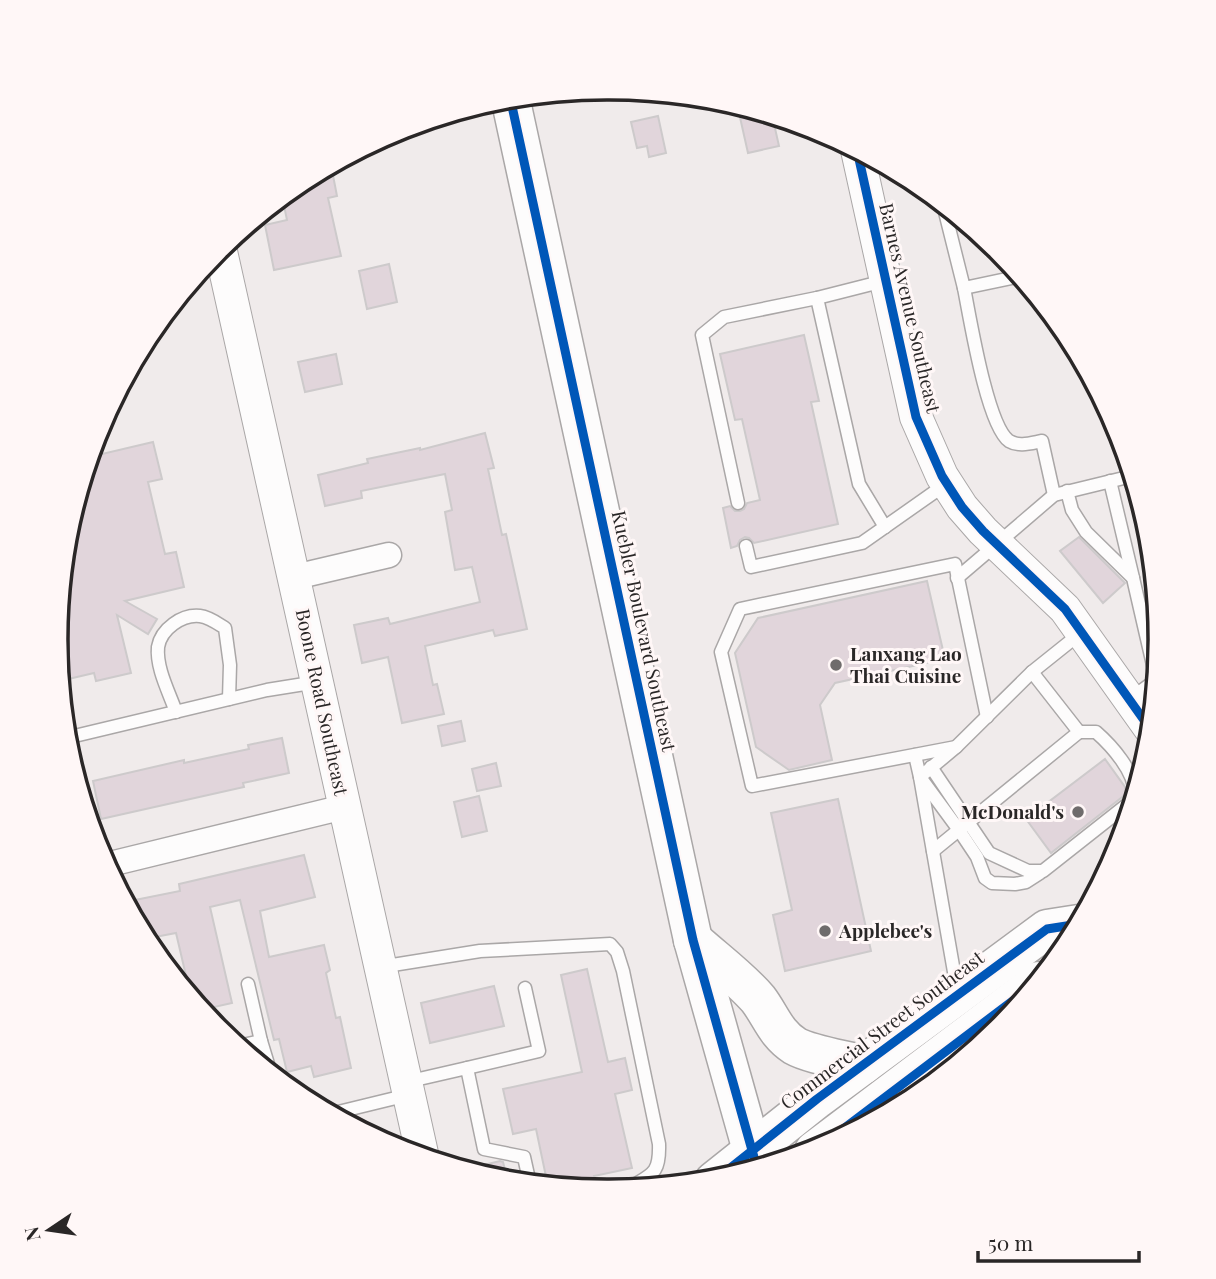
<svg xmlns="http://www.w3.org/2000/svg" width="1216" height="1279" viewBox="0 0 1216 1279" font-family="'Playfair Display',serif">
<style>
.building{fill:#e1d5db;stroke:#cdcacb;stroke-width:2}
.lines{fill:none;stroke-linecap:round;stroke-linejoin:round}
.service-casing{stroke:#aaa7a7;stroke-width:15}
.minor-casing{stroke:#aaa7a7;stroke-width:27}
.tertiary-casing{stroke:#aaa7a7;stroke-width:34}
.primary-casing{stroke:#aaa7a7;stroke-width:41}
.service{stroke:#fdfcfc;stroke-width:12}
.minor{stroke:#fdfcfc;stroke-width:24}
.tertiary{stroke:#fdfcfc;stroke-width:32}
.primary{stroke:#fdfcfc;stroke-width:38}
.cycleway-casing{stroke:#fff7f7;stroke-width:13}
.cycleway{stroke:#0057b8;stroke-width:9}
.poi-dot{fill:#6f6c6c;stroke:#fff7f7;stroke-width:2.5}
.labels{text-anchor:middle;stroke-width:6;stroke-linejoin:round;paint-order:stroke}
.street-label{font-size:19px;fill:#2a2727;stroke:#fff7f7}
.poi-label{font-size:19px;font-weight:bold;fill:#2a2727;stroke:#fff7f7;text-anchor:start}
.rim{fill:none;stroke:#2a2727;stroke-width:3.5}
</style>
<rect width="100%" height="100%" fill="#f0ebeb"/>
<g class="building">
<polygon points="737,104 772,115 779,146 748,153"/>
<polygon points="658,116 666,153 649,157 647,146 637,148 631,122"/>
<polygon points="331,165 337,196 328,198 341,256 274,270 265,225 287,220 282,196 302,180"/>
<polygon points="389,264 397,302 367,309 359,271"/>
<polygon points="804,335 819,401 811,402 838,524 754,543 749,538 745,537 740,540 737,546 731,548 723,508 730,506 735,511 740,511 744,509 747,503 760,500 742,419 735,420 720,354"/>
<polygon points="336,354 342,384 305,392 298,362"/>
<polygon points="485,433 494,468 488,469 502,535 506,534 527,629 495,636 493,630 425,646 433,685 437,684 444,714 402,723 388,657 362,663 354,625 388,618 390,624 480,602 472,567 455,570 445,512 452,510 445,474 361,491 362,498 325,506 318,475 368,463 367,459 420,448 420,450"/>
<polygon points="153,442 162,479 148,482 165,554 176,552 184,587 125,601 157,619 148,634 117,615 131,673 96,681 94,673 60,681 56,639 67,531 89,457"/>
<polygon points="1079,537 1125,583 1103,603 1060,551"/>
<polygon points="927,581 945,659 835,683 820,705 832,760 789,770 756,747 735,653 758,618"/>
<polygon points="461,721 465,741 442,746 438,726"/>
<polygon points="282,738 289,773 243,783 244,787 101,819 93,781 184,760 184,763 249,749 248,745"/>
<polygon points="1105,759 1125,787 1126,794 1051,853 1026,819"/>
<polygon points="496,763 501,786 477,791 472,769"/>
<polygon points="479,796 487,831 462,837 454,802"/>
<polygon points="838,799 871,951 785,971 773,915 792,910 771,813"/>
<polygon points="304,855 315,897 260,911 269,957 324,945 330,970 326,973 336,1018 340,1017 351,1068 314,1077 311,1066 287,1072 279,1039 274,1040 240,900 210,907 232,1003 201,1010 191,997 176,933 145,939 125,902 180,891 179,884"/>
<polygon points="587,969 608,1062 625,1058 632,1090 615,1094 632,1168 594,1176 597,1190 548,1186 536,1129 513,1134 503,1089 582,1072 561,975"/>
<polygon points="494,986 504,1026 430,1043 421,1003"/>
<polygon points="500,1161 503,1162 508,1182 463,1170"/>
</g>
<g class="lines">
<g class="service-casing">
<g id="service">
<polyline points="943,204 964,288 1021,276"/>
<polyline points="884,281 817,298 859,484 885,527"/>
<path d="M964 288C970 318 987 425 1009 441 1019 447 1031 443 1042 441L1054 495"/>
<polyline points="1110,481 1133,578"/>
<polyline points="1067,491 1072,510 1086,532 1133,578 1156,678"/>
<polyline points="738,503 702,335 724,317 817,298"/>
<polyline points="746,546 751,567 862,543 946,484"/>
<polyline points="957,578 1054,495 1132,476"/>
<polyline points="1130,699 1156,680"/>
<path d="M176 712C169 692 156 668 158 647 161 629 182 614 200 616 209 617 217 623 225 628L230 665 229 699"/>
<path d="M1079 732H1096C1112 746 1135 772 1135 794"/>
<polyline points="66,738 267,690 317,682"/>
<polyline points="956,747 752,786 721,652 740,609 955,564 987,717"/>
<polyline points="915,755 920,777 959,830 977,857 985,878 992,883 1015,884 1026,882 1040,873"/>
<polyline points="931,767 989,853 1028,871 1043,871 1133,800"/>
<polyline points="933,851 1079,732 1032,672"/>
<path d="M380 967 480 951 610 944 617 952 623 971 659 1144C660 1176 651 1174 626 1190"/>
<polyline points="248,984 261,1041 271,1074"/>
<polyline points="957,989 920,777 956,747 1032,672 1082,632"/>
<polyline points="238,1046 261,1041"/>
<polyline points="467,1068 539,1051 525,988"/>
<polyline points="406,1082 467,1068 484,1149 524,1157 530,1184"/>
<polyline points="330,1114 408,1095"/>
<polyline points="395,1148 419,1142"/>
</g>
</g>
<g class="minor-casing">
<g id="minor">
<polyline points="295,577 389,555"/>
<polyline points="106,865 344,807"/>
</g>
</g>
<g class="tertiary-casing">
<g id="tertiary">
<polyline points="857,150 916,417 942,476 962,507 983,531 1065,609 1151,730"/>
<polyline points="220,247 423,1158"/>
</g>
</g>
<g class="primary-casing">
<g id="primary">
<polyline points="510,97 693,940 757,1168"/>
<path d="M693 940C714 959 740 978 758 999 771 1016 775 1033 795 1046 809 1054 845 1060 863 1065"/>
<polyline points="814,1151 1039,981"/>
<polyline points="714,1181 817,1099 1047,929 1079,924"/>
</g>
</g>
<use href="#service" class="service"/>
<use href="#minor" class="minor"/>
<use href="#tertiary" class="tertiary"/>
<use href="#primary" class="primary"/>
<g class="cycleway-casing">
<g id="cycleway">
<polyline points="510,97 693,940 757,1168"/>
<polyline points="857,150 916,417 942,476 962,507 983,531 1065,609 1151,730"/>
<polyline points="814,1151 1039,981"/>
<polyline points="714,1181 817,1099 1047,929 1079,924"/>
</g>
</g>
<use href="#cycleway" class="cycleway"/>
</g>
<g class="poi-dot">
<circle cx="836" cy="665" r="7"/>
<circle cx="1078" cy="812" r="7"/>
<circle cx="825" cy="931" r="7"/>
</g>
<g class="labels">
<g class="street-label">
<text transform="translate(910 308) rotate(77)" y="7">Barnes Avenue Southeast</text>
<text transform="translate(644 631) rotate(78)" y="7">Kuebler Boulevard Southeast</text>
<text transform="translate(322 702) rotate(78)" y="7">Boone Road Southeast</text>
<text transform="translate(882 1030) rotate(-37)" y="7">Commercial Street Southeast</text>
</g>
<g class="poi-label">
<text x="850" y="661">Lanxang Lao<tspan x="850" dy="22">Thai Cuisine</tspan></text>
<text x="1064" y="819" text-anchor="end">McDonald's</text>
<text x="839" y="938">Applebee's</text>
</g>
</g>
<path d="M0 0H1216V1279H0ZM607 100H609A539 539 0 0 1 1148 639V640A539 539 0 0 1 609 1179H607A539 539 0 0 1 68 640V639A539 539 0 0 1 607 100Z" fill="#fff7f7" fill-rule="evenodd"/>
<path class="rim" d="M607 100H609A539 539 0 0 1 1148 639V640A539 539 0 0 1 609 1179H607A539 539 0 0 1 68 640V639A539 539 0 0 1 607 100Z"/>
<g transform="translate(49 1230) rotate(257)" stroke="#fff7f7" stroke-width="5" paint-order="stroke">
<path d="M0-5L12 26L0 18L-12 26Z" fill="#2a2727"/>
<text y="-10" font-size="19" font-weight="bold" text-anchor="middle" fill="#2a2727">N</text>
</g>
<path d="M978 1251v10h161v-10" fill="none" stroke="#2a2727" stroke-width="3.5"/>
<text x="988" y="1251" font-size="21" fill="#2a2727" stroke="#fff7f7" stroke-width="5" paint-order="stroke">50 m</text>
</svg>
